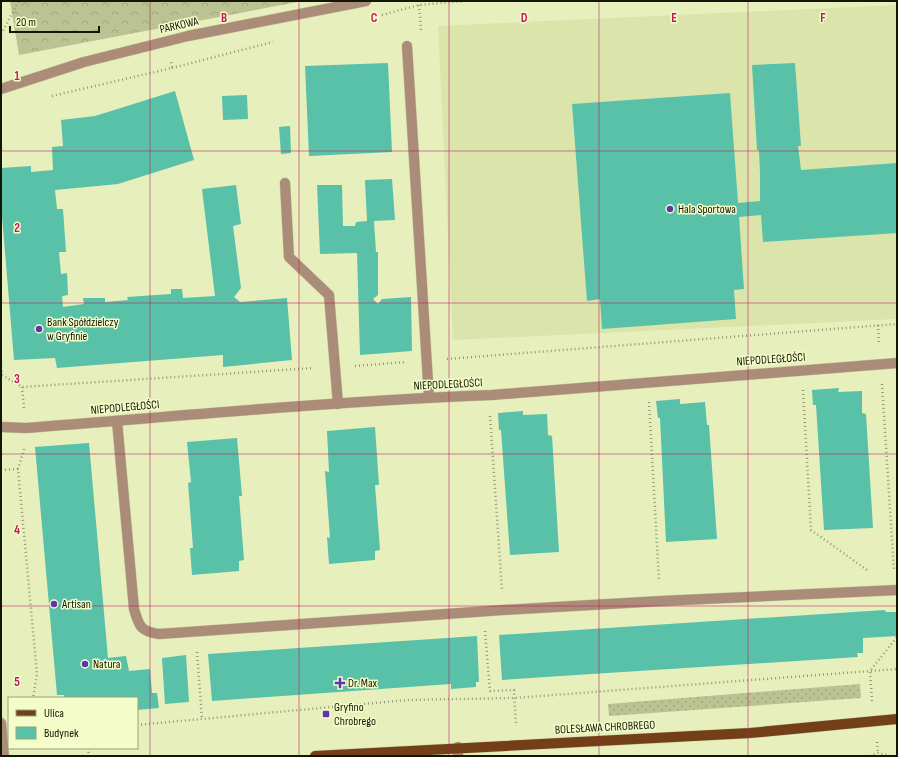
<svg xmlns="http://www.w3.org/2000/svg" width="898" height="757" viewBox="0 0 898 757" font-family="'Sofia Sans Condensed',sans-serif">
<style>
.built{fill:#dbe4ab}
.grass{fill:url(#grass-dots)}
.forest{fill:url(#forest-crowns)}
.building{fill:#58c1a8}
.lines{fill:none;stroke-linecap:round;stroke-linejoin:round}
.minor-casing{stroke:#c5cc9f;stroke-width:11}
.major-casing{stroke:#c5cc9f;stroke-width:11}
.path{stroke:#949974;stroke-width:2.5;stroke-dasharray:1 3;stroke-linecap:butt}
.minor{stroke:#ab8c78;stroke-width:10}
.major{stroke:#733f17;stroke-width:10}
.grid{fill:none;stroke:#c2185b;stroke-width:1;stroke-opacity:0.55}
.poi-dot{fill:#6134ac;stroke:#f4fdca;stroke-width:1.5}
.labels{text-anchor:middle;stroke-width:3;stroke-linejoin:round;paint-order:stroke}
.street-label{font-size:12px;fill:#141604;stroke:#f4fdca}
.poi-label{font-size:12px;fill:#141604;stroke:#f4fdca;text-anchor:start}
.grid-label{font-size:13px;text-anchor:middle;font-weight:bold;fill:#c2185b;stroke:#f4fdca;stroke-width:3;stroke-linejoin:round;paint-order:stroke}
</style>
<defs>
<pattern id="grass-dots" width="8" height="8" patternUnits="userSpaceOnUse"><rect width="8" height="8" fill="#bbc392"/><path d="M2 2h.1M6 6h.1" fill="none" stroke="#a0a77c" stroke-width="1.8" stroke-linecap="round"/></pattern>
<pattern id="forest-crowns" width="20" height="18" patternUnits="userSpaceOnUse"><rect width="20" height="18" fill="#bbc392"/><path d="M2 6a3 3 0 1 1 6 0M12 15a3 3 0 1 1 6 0" fill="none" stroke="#a0a77c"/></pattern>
</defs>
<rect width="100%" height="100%" fill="#e7efbd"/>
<polygon class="built" points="897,5 897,319 453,340 438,26"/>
<polygon class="grass" points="860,684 861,698 609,716 608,704"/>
<polygon class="forest" points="10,1 303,1 19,55"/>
<g class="building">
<polygon points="388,63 392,152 309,156 305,66"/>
<polygon points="795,63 801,146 798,146 801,170 897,163 897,233 763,242 761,215 739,217 744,289 734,290 736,319 602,329 600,299 587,301 572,104 730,93 738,203 760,201 760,173 759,150 757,150 752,65"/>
<polygon points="175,91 194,160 118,184 55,190 57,209 63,209 66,252 59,252 61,274 67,273 68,295 62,296 63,307 84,304 83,298 105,298 105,302 128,300 127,297 171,294 171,289 182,289 183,298 215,296 202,189 236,185 241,224 233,226 241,288 234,297 240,302 287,298 292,360 223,367 223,355 57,368 55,358 14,360 1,204 1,168 31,166 31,172 53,170 52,147 63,146 61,120 95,116"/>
<polygon points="247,95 248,119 223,120 222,96"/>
<polygon points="290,126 291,153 281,154 279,127"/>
<polygon points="392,179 395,220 374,221 376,252 378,252 378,295 373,299 378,304 382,299 411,297 412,351 360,355 357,253 320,254 317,185 342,185 343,226 355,226 356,222 367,221 365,180"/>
<polygon points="839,388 838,392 862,391 862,413 866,414 873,528 824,530 816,405 813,405 812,390"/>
<polygon points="680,399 680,404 705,402 707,425 709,425 717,539 666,542 660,418 658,418 656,401"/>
<polygon points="523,411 523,415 547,414 548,435 552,436 559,552 510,555 501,430 499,430 498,413"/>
<polygon points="375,427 379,485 375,485 380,550 375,551 375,560 329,564 327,537 330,538 325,471 329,472 327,431"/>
<polygon points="237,438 242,496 239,496 244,560 239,561 239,571 192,575 190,548 193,548 188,483 191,482 187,442"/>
<polygon points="89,443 108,658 126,656 129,671 150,669 152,693 157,693 159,708 137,710 137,698 64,698 64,695 57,695 35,447"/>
<polygon points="885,610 886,612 897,612 897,636 863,638 863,653 857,653 858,657 576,675 502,680 499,635"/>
<polygon points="477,636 479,682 476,682 476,687 451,689 451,684 212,701 208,654"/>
<polygon points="186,655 189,702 165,704 162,658"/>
</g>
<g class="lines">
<g class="minor-casing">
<g id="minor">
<polyline points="407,46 429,398"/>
<polyline points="1,89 84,62 188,36 366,1"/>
<polyline points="285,183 289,257 329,295 338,404"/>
<path d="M117 421 134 609C139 626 140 631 159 634L503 610 661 601 897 590"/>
<path d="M1 427 26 428C181 416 336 401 492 395L897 363"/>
<polyline points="1,723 4,756"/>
<polyline points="458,747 458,756"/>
</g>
</g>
<g class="major-casing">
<polyline id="major" points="315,756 750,733 897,719"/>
</g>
<g class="path">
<polyline points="419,5 421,30"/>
<polyline points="382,15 419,5 465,1"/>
<polyline points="1,34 19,1"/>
<polyline points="172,68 273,42"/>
<polyline points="52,96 172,68 171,60"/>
<polyline points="878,325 879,345"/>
<polyline points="447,359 897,324"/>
<polyline points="355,366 406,362"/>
<polyline points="1,367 2,375 22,387 314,368"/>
<polyline points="882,384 894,571"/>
<polyline points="22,387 24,408"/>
<polyline points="803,390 811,530 867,570"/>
<polyline points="649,402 659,581"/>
<polyline points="490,416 502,590"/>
<polyline points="24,449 18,469 37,674 33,698"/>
<polyline points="1,470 18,469"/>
<polyline points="485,631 490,691 514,690 516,726"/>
<polyline points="197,652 202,719"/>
<polyline points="872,701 870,671 897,637"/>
<polyline points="137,725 407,700 514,698 897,669"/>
<polyline points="877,742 878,753"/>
<polyline points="88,748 89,756"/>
<polyline points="870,756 878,753 890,756"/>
</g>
<use href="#minor" class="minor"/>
<use href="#major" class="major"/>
</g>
<path class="grid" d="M150 1V756M299 1V756M449 1V756M599 1V756M748 1V756M1 151H897M1 303H897M1 454H897M1 606H897"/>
<g class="poi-dot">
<circle cx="670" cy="209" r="4"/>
<circle cx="39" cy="329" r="4"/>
<circle cx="54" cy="604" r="4"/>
<circle cx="85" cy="664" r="4"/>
<path d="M338 677h4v4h4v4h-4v4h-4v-4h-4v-4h4z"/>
<rect x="322" y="710" width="8" height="8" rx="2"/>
</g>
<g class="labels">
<g class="street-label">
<text transform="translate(179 25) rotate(-13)" y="4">PARKOWA</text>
<text transform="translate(771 359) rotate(-4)" y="4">NIEPODLEGŁOŚCI</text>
<text transform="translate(448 384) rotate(-3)" y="4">NIEPODLEGŁOŚCI</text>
<text transform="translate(125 407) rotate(-5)" y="4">NIEPODLEGŁOŚCI</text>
<text transform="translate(605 727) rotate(-3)" y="4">BOLESŁAWA CHROBREGO</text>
</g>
<g class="poi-label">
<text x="678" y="213">Hala Sportowa</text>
<text x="47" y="326">Bank Spółdzielczy<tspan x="47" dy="14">w Gryfinie</tspan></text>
<text x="62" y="608">Artisan</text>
<text x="93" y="668">Natura</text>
<text x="348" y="687">Dr. Max</text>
<text x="334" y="711">Gryfino<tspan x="334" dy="14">Chrobrego</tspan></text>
</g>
</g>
<g class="grid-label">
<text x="224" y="22">B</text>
<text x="374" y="22">C</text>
<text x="524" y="22">D</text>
<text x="674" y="22">E</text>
<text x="823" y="22">F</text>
<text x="17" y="80">1</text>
<text x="17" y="232">2</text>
<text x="17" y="383">3</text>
<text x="17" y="534">4</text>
<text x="17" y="686">5</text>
</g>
<rect width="898" height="757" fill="none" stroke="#141604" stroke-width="4"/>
<rect x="8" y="697" width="130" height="52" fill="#f4fdca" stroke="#9aa17b"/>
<rect x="16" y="710" width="20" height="6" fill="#733f17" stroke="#9aa17b"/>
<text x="44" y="717" font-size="12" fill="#141604">Ulica</text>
<rect x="16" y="727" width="20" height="12" fill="#58c1a8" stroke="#9aa17b"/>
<text x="44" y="737" font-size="12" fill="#141604">Budynek</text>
<path d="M10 26v6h89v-6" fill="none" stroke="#141604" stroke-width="2"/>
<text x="16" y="26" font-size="12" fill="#141604" stroke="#f4fdca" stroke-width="3" paint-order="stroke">20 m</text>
</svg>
